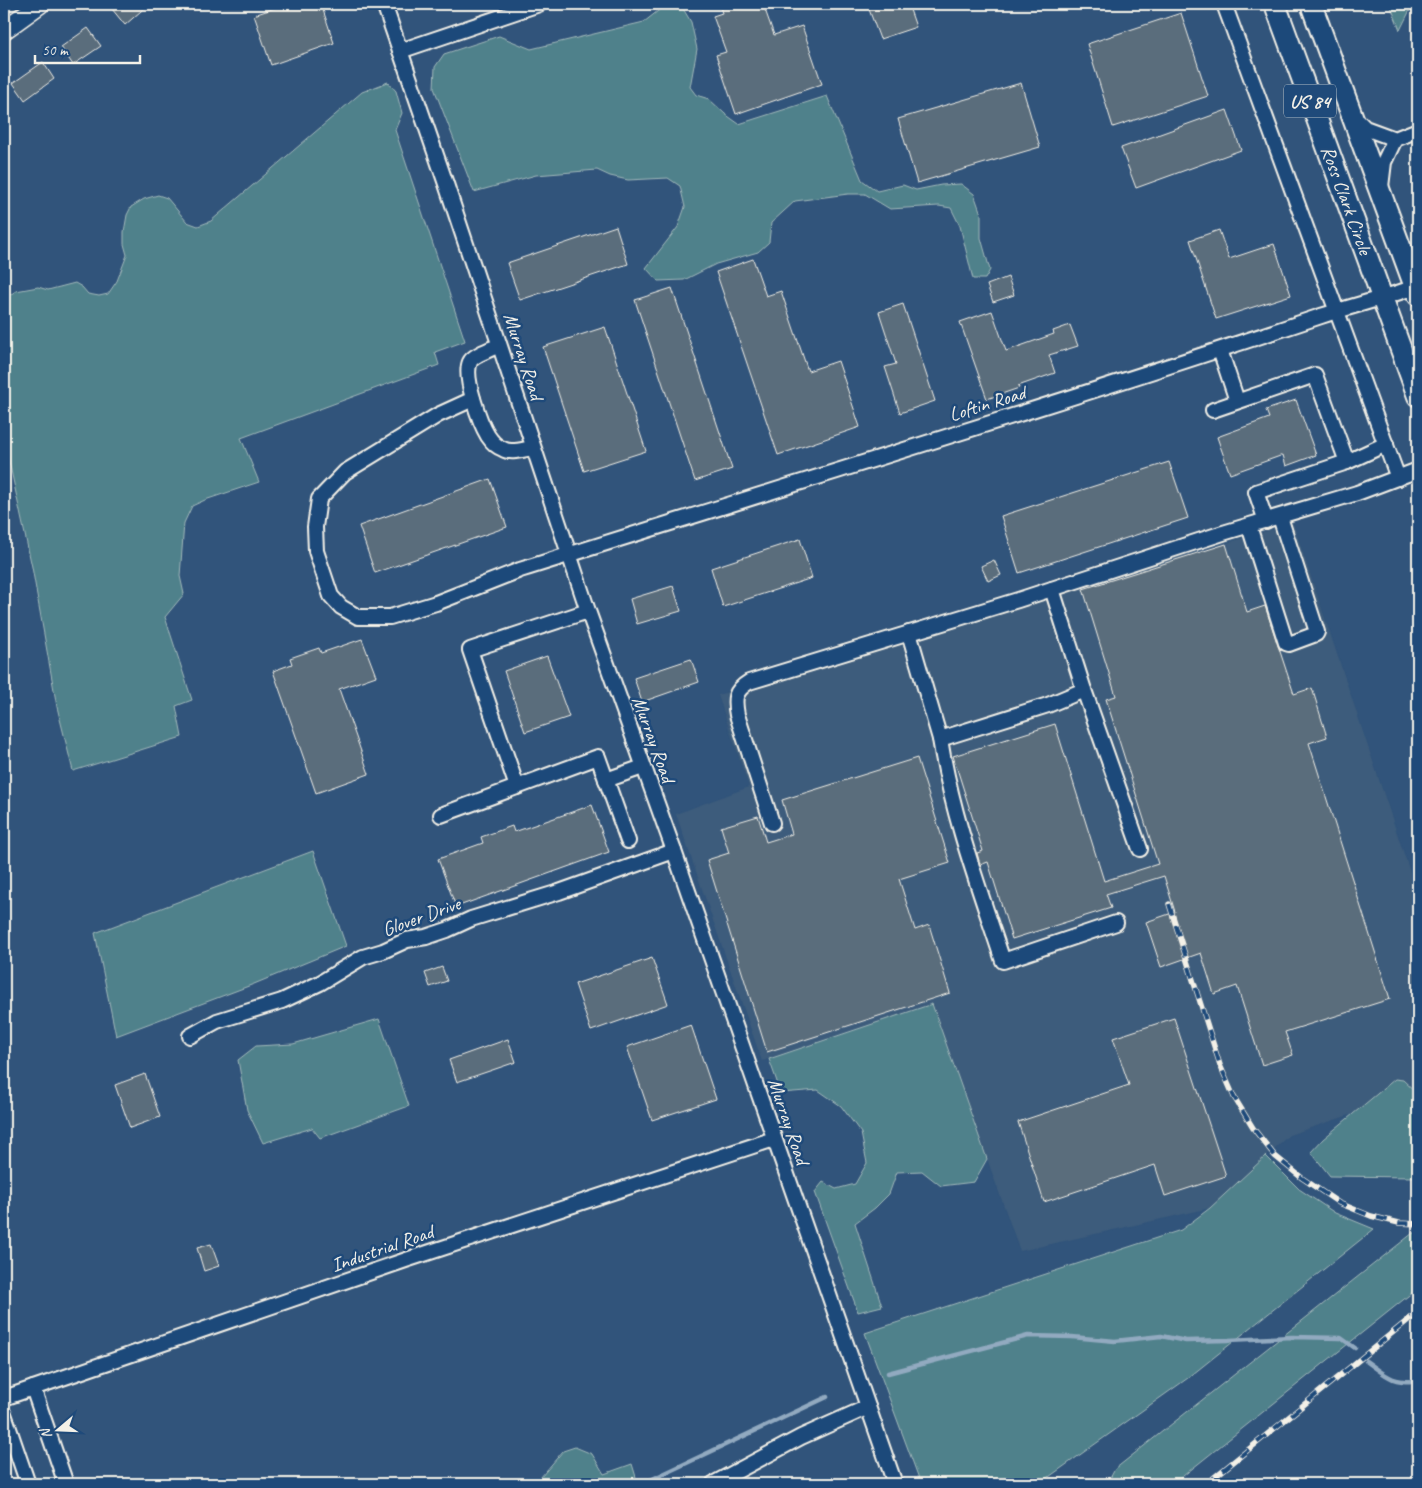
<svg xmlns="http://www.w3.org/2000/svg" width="1422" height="1488" viewBox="0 0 1422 1488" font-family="Caveat,sans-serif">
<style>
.built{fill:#3d5c7b}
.green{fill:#50818b;stroke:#a2b9ba}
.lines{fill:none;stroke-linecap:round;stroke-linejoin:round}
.stream{stroke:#92aac0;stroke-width:4.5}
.building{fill:#5a6d7c;stroke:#f4f1e8}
.minor-casing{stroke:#f4f1e8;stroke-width:18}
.major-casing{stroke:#f4f1e8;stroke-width:21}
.highway-casing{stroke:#f4f1e8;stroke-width:24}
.minor{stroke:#1f4a7a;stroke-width:14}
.major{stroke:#1f4a7a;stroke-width:18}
.highway{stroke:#1f4a7a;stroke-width:20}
.rail-casing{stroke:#f4f1e8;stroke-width:5.5}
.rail{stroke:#1f4a7a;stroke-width:4;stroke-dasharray:11;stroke-linecap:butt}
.labels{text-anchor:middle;stroke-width:5;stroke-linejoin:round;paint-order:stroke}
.shield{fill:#1f4a7a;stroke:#b4bfc7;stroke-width:1}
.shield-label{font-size:19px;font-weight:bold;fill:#f4f1e8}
.street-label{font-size:20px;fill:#f4f1e8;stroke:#1f4a7a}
</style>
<rect width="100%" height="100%" fill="#31547b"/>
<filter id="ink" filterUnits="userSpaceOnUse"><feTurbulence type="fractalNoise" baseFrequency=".02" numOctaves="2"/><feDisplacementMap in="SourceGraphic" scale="10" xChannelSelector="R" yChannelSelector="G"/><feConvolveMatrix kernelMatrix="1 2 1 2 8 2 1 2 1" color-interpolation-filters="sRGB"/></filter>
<g filter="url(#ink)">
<polygon class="built" points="1293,523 1418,896 1418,1092 1289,1135 1210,1208 1020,1251 932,1004 762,1061 676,814 749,787 718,695"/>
<g class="green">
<polygon points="1390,4 1418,4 1411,8 1400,30"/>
<polygon points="663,7 682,7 691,22 697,49 690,87 696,95 709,99 725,114 739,124 827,96 862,180 877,191 903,185 916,190 941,185 961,184 974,194 981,214 981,238 990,270 985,279 973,279 960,226 951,208 939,206 890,209 865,194 848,194 795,201 771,223 769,242 758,252 716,264 684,280 658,281 646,268 678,227 685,207 680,186 668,178 628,180 610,176 597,170 536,175 474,192 434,88 435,67 444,54 499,36 531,49 644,22"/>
<polygon points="388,82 396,91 402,113 395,130 465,341 435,352 439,365 241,438 259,482 205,500 192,506 184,523 180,576 184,594 165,617 192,700 176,706 182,737 73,771 57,707 32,567 4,438 4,302 5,298 16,291 38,287 48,290 75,283 82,287 88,294 99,296 108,294 117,281 127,255 124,244 124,232 127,215 131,207 144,199 158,195 167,198 187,222 198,226 211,221 362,92"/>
<polygon points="313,851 346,946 254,984 116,1036 95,933"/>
<polygon points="932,1004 987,1159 974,1182 941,1186 922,1171 897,1172 889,1194 875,1208 855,1223 882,1306 858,1312 815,1192 823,1182 836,1189 855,1184 867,1163 861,1133 841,1106 818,1090 781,1093 769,1059"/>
<polygon points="379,1019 409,1106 320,1138 312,1128 263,1143 247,1110 238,1060 256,1046 293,1044"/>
<polygon points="1395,1079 1403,1080 1418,1094 1418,1173 1413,1177 1330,1176 1311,1152 1323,1139"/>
<polygon points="1266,1156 1299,1189 1335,1213 1374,1229 1188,1378 1039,1484 921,1484 865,1333 1181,1230 1210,1208"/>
<polygon points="1413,1233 1418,1233 1418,1288 1173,1484 1107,1484 1115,1469"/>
<polygon points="575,1447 592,1454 604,1474 632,1464 636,1477 622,1484 535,1484 563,1451"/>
</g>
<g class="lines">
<g class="stream">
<path d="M1366 1361C1387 1376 1391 1383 1418 1381"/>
<polyline points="888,1373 1028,1336 1072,1337 1115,1341 1161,1336 1186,1341 1229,1340 1292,1337 1341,1338 1355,1348"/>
<polyline points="642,1484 827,1397"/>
</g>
</g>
<g class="building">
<polygon points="118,4 149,4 125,25 112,9"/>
<polygon points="287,4 321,4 334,43 271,65 254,15"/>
<polygon points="719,4 763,4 774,35 802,26 822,84 736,114 716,55 726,52 713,16 722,13"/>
<polygon points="867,4 908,4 916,27 880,39"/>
<polygon points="1181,13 1208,96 1113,127 1087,44"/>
<polygon points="88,28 101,46 73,65 61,47"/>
<polygon points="43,62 54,79 25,100 13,83"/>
<polygon points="1021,83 1040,147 917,183 898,119"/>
<polygon points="1227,110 1241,150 1136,188 1121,148"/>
<polygon points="616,226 628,264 520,300 507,263"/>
<polygon points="1219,230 1229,259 1274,244 1291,295 1216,319 1190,240"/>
<polygon points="753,259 766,296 781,291 808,371 838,361 860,427 778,455 716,272"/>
<polygon points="1008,277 1014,295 993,302 987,285"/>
<polygon points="672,288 732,469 695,481 635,300"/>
<polygon points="903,304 935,401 900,413 885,367 896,364 879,312"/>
<polygon points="992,311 1006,351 1054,334 1053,331 1070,325 1078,346 1049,355 1055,373 1018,386 1019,388 987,399 960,322"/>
<polygon points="605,327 646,451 584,471 543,347"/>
<polygon points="1296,400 1316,455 1286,466 1283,455 1230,474 1217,437 1269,418 1266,410"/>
<polygon points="1169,462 1188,518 1019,573 1001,516"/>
<polygon points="490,479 507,527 375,573 359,526"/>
<polygon points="800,539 812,578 723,607 711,568"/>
<polygon points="1226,544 1247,612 1265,606 1294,694 1312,688 1327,737 1309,743 1390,999 1285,1032 1293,1055 1262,1065 1237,986 1214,994 1201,953 1161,967 1146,922 1175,912 1164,876 1106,894 1111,908 1012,939 988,862 980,865 977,853 983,851 953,756 1055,724 1104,881 1158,864 1106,699 1116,696 1083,589"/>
<polygon points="994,560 1001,575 988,581 981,566"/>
<polygon points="673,586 681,611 637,624 630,599"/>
<polygon points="362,639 376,676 339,689 369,774 316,793 273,671 292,664 290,658 319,648 321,653"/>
<polygon points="547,656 569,717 525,732 504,671"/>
<polygon points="691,659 699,682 642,702 634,678"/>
<polygon points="917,758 950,863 899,879 915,930 929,925 950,993 767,1052 707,860 729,853 721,827 758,816 766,842 792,834 782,800"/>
<polygon points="592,805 609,852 456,907 438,859 483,843 481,837 512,826 514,832"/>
<polygon points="652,958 668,1004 591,1031 575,984"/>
<polygon points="442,967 447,981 430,987 425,973"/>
<polygon points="1174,1018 1226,1176 1165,1196 1155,1165 1044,1202 1018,1122 1129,1085 1113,1038"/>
<polygon points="691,1025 716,1099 652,1120 627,1047"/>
<polygon points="508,1039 516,1062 457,1082 449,1060"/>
<polygon points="145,1074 160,1117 130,1128 115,1085"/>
<polygon points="211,1244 219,1266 204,1271 197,1248"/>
</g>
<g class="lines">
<g class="minor-casing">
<g id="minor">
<polyline points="384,4 446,184 588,611 674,851 895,1484"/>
<polyline points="1224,4 1398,478"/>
<polyline points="400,51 539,4"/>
<polyline points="1354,117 1365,128 1395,139 1384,162 1381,187"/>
<polyline points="1395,139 1418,130"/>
<path d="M499 345C492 349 473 355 470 362 463 377 480 423 488 436 492 442 497 447 503 449 511 454 524 449 533 448"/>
<polyline points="1220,350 1237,401"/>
<path d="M473 399 438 415 345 472 319 499 315 527 316 551 331 596 341 607 358 617H390L436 603 520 570C787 486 1055 405 1321 316 1352 306 1384 298 1415 287"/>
<polyline points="1213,410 1315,375 1347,462"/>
<polyline points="1266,521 1256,492 1347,462 1386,444"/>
<polyline points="1249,526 1286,643 1289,644 1316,634 1317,632 1280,517"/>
<polyline points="909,633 940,739 1048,705 1084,690 1052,589"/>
<polyline points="1084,690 1140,849"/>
<path d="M940 739C952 815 979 888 1003 961L1116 923"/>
<polyline points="606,780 643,767"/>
<polyline points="517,787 470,650 588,611"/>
<polyline points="441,815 598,757 628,841"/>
<path d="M772 823 737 715C734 699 734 691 749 682L1018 600 1223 533 1357 493 1418 470"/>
<polyline points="190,1036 217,1021 282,1001 320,983 363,957 383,951 407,940 426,937 447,930 471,919 559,892 674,851"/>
<polyline points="33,1388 66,1484"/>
<polyline points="4,1398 406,1260 774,1139"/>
<polyline points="4,1414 28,1484"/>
<polyline points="713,1484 801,1437 868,1407"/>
</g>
</g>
<g class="major-casing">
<polyline id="major" points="4,30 40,4"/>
</g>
<g class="highway-casing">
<g id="highway">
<polyline points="1275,4 1418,396"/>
<polyline points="1311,4 1418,295"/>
</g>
</g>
<use href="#minor" class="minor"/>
<use href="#major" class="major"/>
<use href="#highway" class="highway"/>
<g class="rail-casing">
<g id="rail">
<polyline points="1169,904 1220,1065 1234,1097 1253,1128 1275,1156 1302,1178 1339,1203 1371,1216 1399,1223 1418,1224"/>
<polyline points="1206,1484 1418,1312"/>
</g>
</g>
<use href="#rail" class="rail"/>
</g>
</g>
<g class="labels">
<rect class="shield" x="1284" y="84.5" width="52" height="33" rx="4"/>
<g class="shield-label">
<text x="1310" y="108">US 84</text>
</g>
<g class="street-label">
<text transform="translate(1347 200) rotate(70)" y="7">Ross Clark Circle</text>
<text transform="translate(524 356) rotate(72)" y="7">Murray Road</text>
<text transform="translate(987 403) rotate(-17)" y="7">Loftin Road</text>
<text transform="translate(654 739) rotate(70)" y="7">Murray Road</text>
<text transform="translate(421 916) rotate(-20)" y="7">Glover Drive</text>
<text transform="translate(789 1121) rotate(71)" y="7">Murray Road</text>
<text transform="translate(382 1248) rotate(-19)" y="7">Industrial Road</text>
</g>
</g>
<rect width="1422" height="1488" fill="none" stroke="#1f4a7a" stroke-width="20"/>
<rect x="10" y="10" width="1402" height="1468" fill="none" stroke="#f4f1e8" stroke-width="2" filter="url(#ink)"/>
<g transform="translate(58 1430) rotate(251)" stroke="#1f4a7a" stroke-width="4" paint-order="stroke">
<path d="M0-4L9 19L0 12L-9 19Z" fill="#f4f1e8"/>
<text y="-8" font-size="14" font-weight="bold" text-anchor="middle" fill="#f4f1e8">N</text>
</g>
<path d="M35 55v8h105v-8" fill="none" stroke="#f4f1e8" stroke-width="2.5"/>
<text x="42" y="55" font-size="15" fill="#f4f1e8" stroke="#1f4a7a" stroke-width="4" paint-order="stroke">50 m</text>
</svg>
